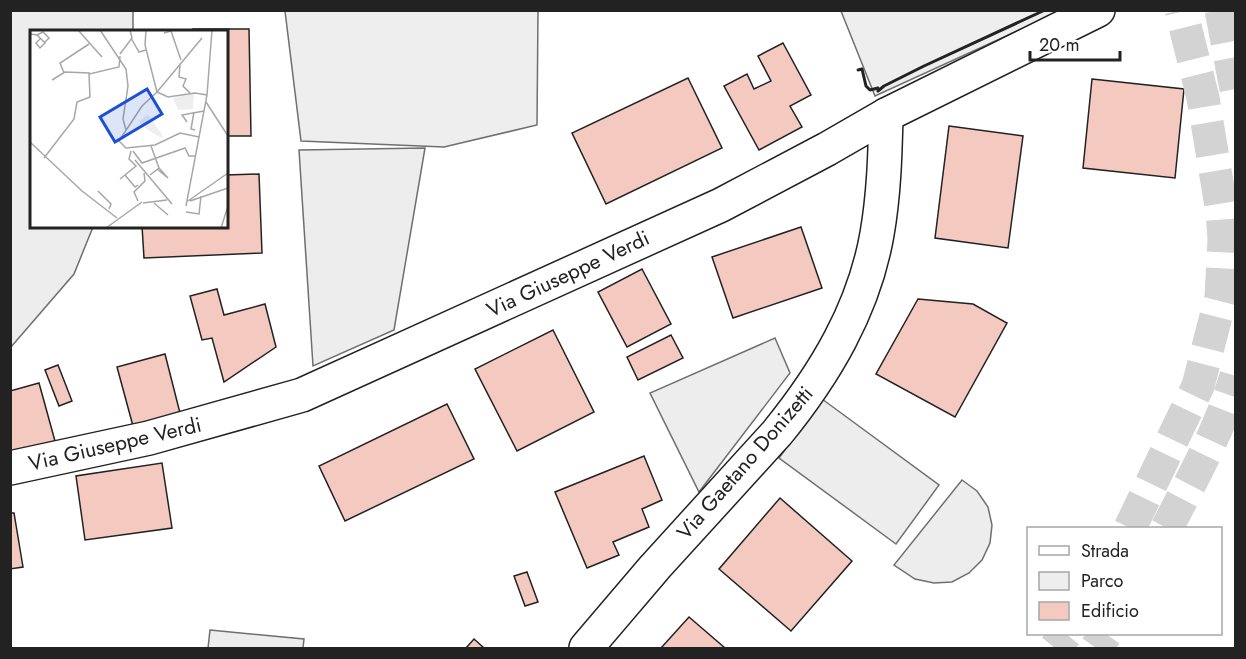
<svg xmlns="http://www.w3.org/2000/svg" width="1246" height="659" viewBox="0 0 1246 659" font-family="Jost,sans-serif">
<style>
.green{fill:#eee;stroke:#6f6f6f;stroke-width:1.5}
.parking{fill:#ededed;stroke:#6f6f6f;stroke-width:1.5}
.building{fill:#f3c9c0;stroke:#222;stroke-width:1.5}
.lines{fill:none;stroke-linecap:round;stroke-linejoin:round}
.highway-tunnel{stroke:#d3d3d3;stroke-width:33;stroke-dasharray:33 16;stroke-linecap:butt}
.minor-casing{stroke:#222;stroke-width:36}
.minor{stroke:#fff;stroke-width:33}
.wall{stroke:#222;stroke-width:3}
.labels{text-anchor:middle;stroke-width:4.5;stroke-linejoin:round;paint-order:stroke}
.street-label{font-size:21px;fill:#222;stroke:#fff}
.inset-road{fill:none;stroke:#a7a7a7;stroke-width:1.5}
.view{fill:#1d4ed8;fill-opacity:0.15;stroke:#1d4ed8;stroke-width:3}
.inset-edge{fill:none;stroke:#222;stroke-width:3}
</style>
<rect width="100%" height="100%" fill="#fff"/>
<g class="green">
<polygon points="285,11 538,11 537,125 444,147 301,141"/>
<polygon points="841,11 1061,11 875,96"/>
</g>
<g class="parking">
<polygon points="11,10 133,11 133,31 32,32 32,226 93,227 74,274 11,347"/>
<polygon points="425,148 394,330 313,366 299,150"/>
<polygon points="775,338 790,373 699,492 650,393"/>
<polygon points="822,399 939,485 896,544 779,458"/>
<polygon points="962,480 977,491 988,507 992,525 990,543 982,560 969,573 952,582 934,583 915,579 894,565"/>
<polygon points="210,630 304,639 303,648 208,648"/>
</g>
<g class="building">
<polygon points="193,29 249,29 251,136 226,136 226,32 193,32"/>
<polygon points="783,43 811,95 790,106 802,127 759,150 724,86 747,74 754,89 771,81 758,56"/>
<polygon points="688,78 722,148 606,204 572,133"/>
<polygon points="1092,79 1184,89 1175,178 1083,168"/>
<polygon points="949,126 1023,136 1008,248 935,238"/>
<polygon points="259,174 262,253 144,258 142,226 226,226 226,175"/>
<polygon points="801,227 822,288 733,318 712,257"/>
<polygon points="642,269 671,324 627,347 598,292"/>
<polygon points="217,289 224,315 265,304 276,347 224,382 212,338 202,340 190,296"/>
<polygon points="918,299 973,304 1007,323 955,417 876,374"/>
<polygon points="553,330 594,412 517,451 475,369"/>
<polygon points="671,335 683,358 638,380 627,357"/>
<polygon points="165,354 180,413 133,426 117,367"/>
<polygon points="58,365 72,401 59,406 45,370"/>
<polygon points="39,383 55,441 10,453 10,391"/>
<polygon points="447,404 474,459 345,521 319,466"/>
<polygon points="644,456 662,500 642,509 649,527 613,542 619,555 587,568 555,492"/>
<polygon points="162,463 172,528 85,540 76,476"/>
<polygon points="780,498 852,561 791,631 719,569"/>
<polygon points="10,513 14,513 23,567 10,569"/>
<polygon points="527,572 538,602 525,606 514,576"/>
<polygon points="689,617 725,648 661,648"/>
<polygon points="474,639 484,648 466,648"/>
</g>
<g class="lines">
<g class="highway-tunnel">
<polyline points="1221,10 1236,89"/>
<polyline points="1130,528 1198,386 1221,297 1224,239 1222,212 1203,98 1181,10"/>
<path d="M1167 528C1192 479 1220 430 1236 376"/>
<polyline points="1055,648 1066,634"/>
<polyline points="1096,648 1106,634"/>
</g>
<g class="minor-casing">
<g id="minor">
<polyline points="10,468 149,438 302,395 721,205 827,149 886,115 1098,10"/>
<path d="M586 648 655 567 777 433C825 374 864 309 877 234 884 194 885 155 886 115"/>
</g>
</g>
<use href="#minor" class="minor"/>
<g class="wall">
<polyline points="858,70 862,69 866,86 870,90 878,88"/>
<polyline points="878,91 884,86 924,66 1045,10"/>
</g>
</g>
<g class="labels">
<g class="street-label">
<text transform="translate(568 274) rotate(-25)" y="7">Via Giuseppe Verdi</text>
<text transform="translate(115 444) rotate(-13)" y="7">Via Giuseppe Verdi</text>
<text transform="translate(745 463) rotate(-49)" y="7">Via Gaetano Donizetti</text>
</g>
</g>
<g transform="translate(30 30)">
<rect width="198" height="198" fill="#fff"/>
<path d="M164 63 163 79 148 80 143 68ZM118 85 131 103 133 109 112 96 109 91Z" fill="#eee"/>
<path class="inset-road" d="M48 0 72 27M70 0 96 39 98 56 93 89 96 100M116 0 115 15 127 62M134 3 141 1 151 30M0 4 7 5 15 13 10 18 6 13 10 9M7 5 13 2 19 8 15 12M101 8 109 22 116 20M90 24 102 8 100 0M150 34 149 47 156 49 153 56 160 63M34 43 30 33 59 14M22 50 35 42 60 43M127 62 112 76 89 111 96 118 125 115 150 103 169 107M127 62 138 67 165 63 177 65M127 62 172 8M176 72 198 106M164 82 161 99 165 100M157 92 152 85 174 81M0 112 52 161M103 121 112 133 155 118 159 126H166M14 128 44 89 47 72 60 67 59 44 89 37 90 26M105 130 142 174M127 139 138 148 129 138M95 145 105 157 108 155M120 145 129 138 121 116M90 149 106 136 99 129 101 121M52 161 87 188M68 161 81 174 79 179M108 171 104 162 115 151 114 143M158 171 198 143M160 171 198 158M113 173 137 170M124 173 138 185M156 176 177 65 182 0M156 182 169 184 171 166M76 198 112 172 108 175M191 198 198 176"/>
<path class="view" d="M117 59 132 84 85 112 70 87Z"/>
<rect width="198" height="198" class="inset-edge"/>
</g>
<rect width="1246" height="659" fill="none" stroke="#222222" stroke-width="24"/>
<rect x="1027" y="527" width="195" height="108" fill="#ffffff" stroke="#a7a7a7" stroke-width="1.5"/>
<rect x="1039" y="546" width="30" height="9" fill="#ffffff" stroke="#a7a7a7" stroke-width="1.5"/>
<text x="1081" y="557" font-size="18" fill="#222222">Strada</text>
<rect x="1039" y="572" width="30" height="18" fill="#eeeeee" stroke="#a7a7a7" stroke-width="1.5"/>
<text x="1081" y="587" font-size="18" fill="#222222">Parco</text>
<rect x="1039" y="602" width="30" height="18" fill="#f3c9c0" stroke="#a7a7a7" stroke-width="1.5"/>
<text x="1081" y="617" font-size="18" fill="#222222">Edificio</text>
<path d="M1030 51v9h90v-9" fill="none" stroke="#222222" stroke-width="3"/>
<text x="1039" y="51" font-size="18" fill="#222222" stroke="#ffffff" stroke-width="4.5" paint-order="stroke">20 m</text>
</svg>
